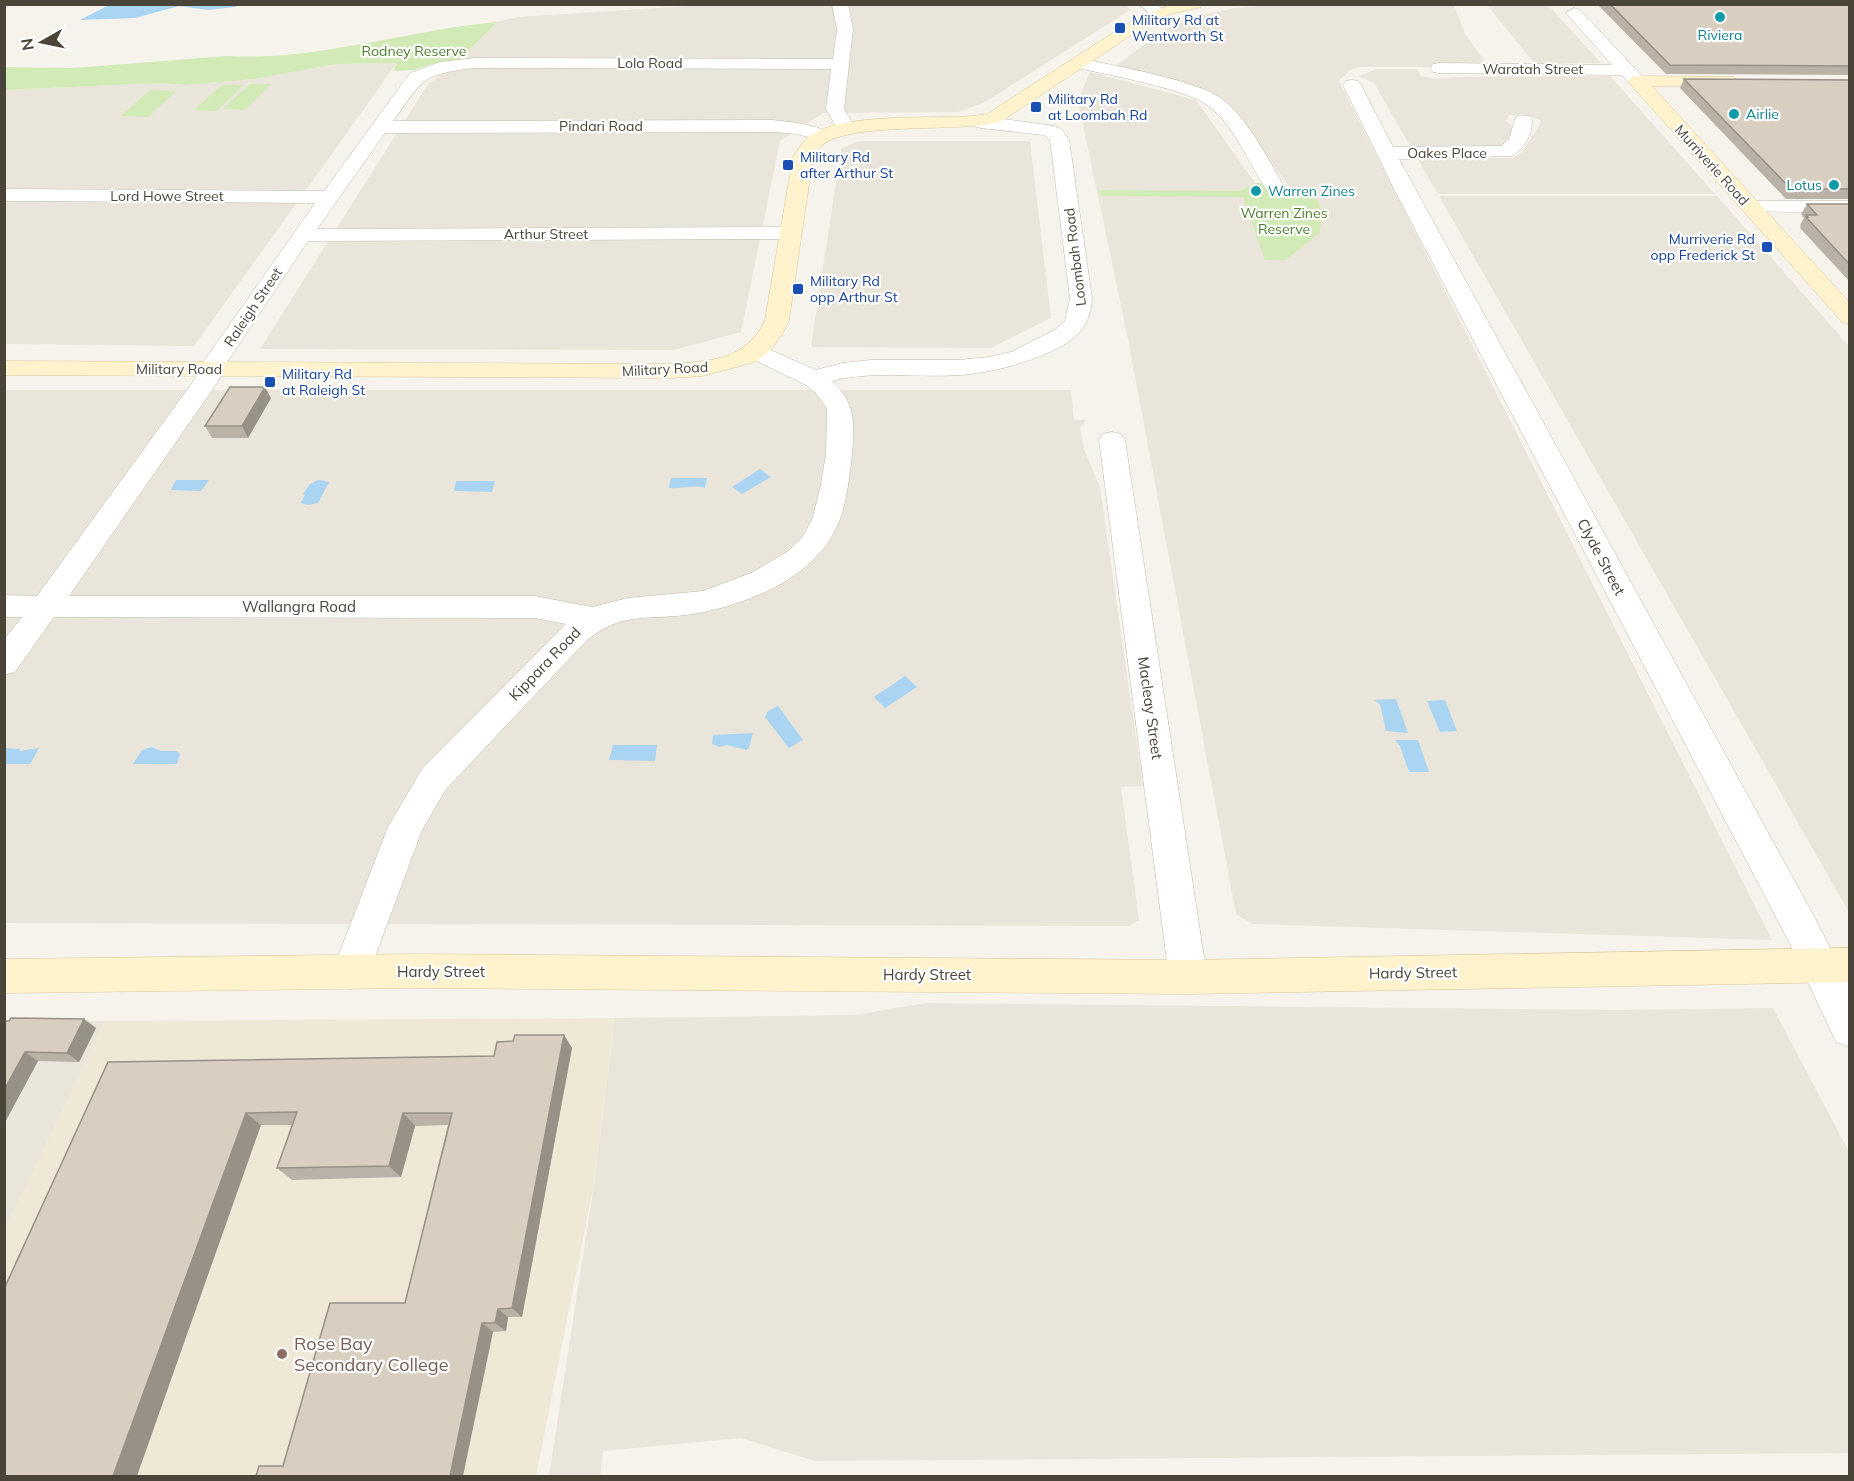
<svg xmlns="http://www.w3.org/2000/svg" width="1854" height="1481" viewBox="0 0 1854 1481" font-family="Mulish,sans-serif">
<style>
.residential{fill:#eae5da}
.education{fill:#efe8d6}
.green{fill:#d2eab5}
.water{fill:#a9d4f2}
.lines{fill:none;stroke-linecap:round;stroke-linejoin:round}
.street-casing{stroke:#c2bbae;stroke-width:1}
.secondary-casing{stroke:#d6c79b;stroke-width:1}
.street{fill:#fff;fill-rule:evenodd}
.secondary{fill:#fff3cd;fill-rule:evenodd}
.wall{fill:#bab2a6}
.shaded-wall{fill:#979187}
.building{fill:#d8cfc1;stroke:#979187;stroke-width:1.5}
.culture-dot{fill:#0f9aa8;stroke:#fff;stroke-width:2}
.transit-dot{fill:#1a4fb4;stroke:#fff;stroke-width:2}
.education-dot{fill:#8d6e63;stroke:#fff;stroke-width:2}
.labels{text-anchor:middle;stroke-width:4.5;stroke-linejoin:round;paint-order:stroke}
.far-transit-label{font-size:14px;fill:#164399;stroke:#fff;text-anchor:start}
.far-culture-label{font-size:14px;fill:#0d838f;stroke:#fff;text-anchor:start}
.far-park-label{font-size:14px;fill:#4a7f2a;stroke:#fff}
.far-street-label{font-size:14px;fill:#4b4439;stroke:#fff}
.street-label{font-size:15px;fill:#4b4439;stroke:#fff}
.near-education-label{font-size:18px;fill:#785e54;stroke:#fff;text-anchor:start}
</style>
<rect width="100%" height="100%" fill="#f6f3ec"/>
<g class="residential">
<polygon points="720,4 1125,4 1130,10 985,102 958,112 823,113 780,141 741,332 674,350 260,349 428,84 450,69 497,22 517,17"/>
<polygon points="1286,4 1454,5 1465,34 1487,64 1488,67 1358,67 1350,70 1339,81 1772,940 1252,924 1236,914 1127,334 1078,101 1090,72 1196,100 1255,183 1240,191 1293,191 1222,100 1117,65 1178,20 1234,8"/>
<polygon points="1487,5 1548,5 1601,63 1535,64"/>
<polygon points="397,63 194,346 5,344 4,90 160,83 186,85 254,79 337,64"/>
<polygon points="1377,69 1417,69 1421,76 1437,79 1457,77 1610,76 1715,194 1438,194 1417,158 1513,158 1522,152 1541,123 1540,120 1524,114 1509,115 1506,121 1516,129 1499,151 1413,151 1374,83 1359,76"/>
<polygon points="858,141 1030,141 1051,318 991,348 811,347 841,149"/>
<polygon points="1439,196 1717,196 1849,346 1849,912"/>
<polygon points="5,390 1071,390 1074,420 1086,420 1080,428 1084,449 1100,487 1143,786 1121,787 1139,920 1129,926 5,923"/>
<polygon points="925,1003 1616,1010 1773,1008 1849,1152 1849,1453 815,1461 741,1438 603,1451 600,1476 549,1476 594,1184 615,1018 855,1015"/>
<polygon points="105,1021 5,1231 4,1022"/>
</g>
<polygon class="education" points="615,1018 594,1184 536,1476 5,1476 4,1231 105,1021"/>
<g class="green">
<path d="M497 22 458 61 431 64 414 70 393 71 397 63 337 64 254 79 186 85 160 83 5 90V67L74 68 227 56C318 61 408 30 497 22Z"/>
<polygon points="250,84 271,84 245,110 223,109"/>
<polygon points="222,85 243,85 217,111 194,110"/>
<polygon points="150,90 176,91 148,117 121,116"/>
<polygon points="1255,183 1262,183 1265,188 1314,191 1322,212 1320,232 1286,260 1265,260 1243,197 1101,196 1099,190 1240,191"/>
</g>
<g class="water">
<polygon points="111,4 238,4 238,5 235,7 208,10 179,6 135,18 80,20"/>
<polygon points="760,469 771,477 742,494 732,487"/>
<path d="M671 478H707L705 488C694 484 681 489 669 488Z"/>
<polygon points="176,480 209,480 201,491 171,490"/>
<polygon points="318,480 329,482 318,503 308,505 301,503 305,495 303,494 310,484"/>
<polygon points="456,481 495,481 492,492 454,491"/>
<polygon points="905,676 917,687 885,708 874,697"/>
<polygon points="1396,699 1408,733 1386,731 1380,704 1374,700"/>
<polygon points="1444,700 1445,700 1457,731 1440,732 1427,701"/>
<polygon points="778,706 803,740 789,748 765,717 768,711"/>
<polygon points="753,733 749,748 746,750 727,745 719,747 712,744 713,735"/>
<polygon points="1395,740 1418,740 1429,772 1409,772 1400,746"/>
<polygon points="613,745 657,745 655,761 609,760"/>
<polygon points="152,747 161,751 177,751 180,754 177,764 133,764 142,750"/>
<polygon points="5,748 20,749 19,751 39,748 30,764 5,764"/>
</g>
<g class="lines">
<g class="street-casing">
<g id="street">
<path d="M832 4H848L853 29 844 109 855 128 853 132H839L826 109 831 69 475 68C421 74 424 79 393 121L773 120C788 122 822 124 831 136L829 140 822 142 798 134 773 132 385 133 317 229 790 227 797 229 801 233 797 237 790 239 308 241 228 361 219 380 69 596H535L592 607 628 598 703 591 751 573 787 552 801 539 812 520 820 489 826 454 827 408 816 393 806 385 748 357 744 352 748 347 756 345 764 347 816 370 842 363 871 360H959L989 357 1011 352 1056 329 1065 321 1070 298 1050 140 1044 135 981 128 974 126 972 122 974 118 981 116 1055 126 1061 129 1069 139 1092 298C1091 327 1075 341 1050 352 1021 365 992 372 961 375 918 378 874 370 832 381 859 405 854 431 851 464 848 487 845 514 833 534 806 583 738 608 686 615 644 620 622 612 587 640L446 789 422 830 365 984 351 989 337 984 332 972 388 827 422 769 566 624 535 618 54 617 15 672 4 675V640L22 617H4V595L37 596 195 379 204 361 315 203 4 201V189L324 191 410 73 440 62 475 58 833 59 837 29Z"/>
<polygon points="1139,4 1157,4 1167,14 1165,17 1153,17"/>
<polygon points="1574,8 1580,10 1642,76 1645,80 1642,84 1630,84 1622,75 1439,73 1433,72 1430,68 1433,64 1439,63 1612,65 1566,13"/>
<path d="M1080 58C1113 66 1198 80 1222 99 1249 120 1267 158 1284 186L1281 190H1267C1248 163 1236 128 1210 107 1187 88 1106 75 1074 67L1071 63 1074 59Z"/>
<path d="M1352 80 1358 81 1361 85 1393 147 1501 146 1509 139 1516 116H1530L1532 120C1532 135 1525 148 1512 156L1399 159 1815 918 1850 987V1047L1836 1042 1789 942 1396 193 1343 85 1346 81Z"/>
<polygon points="1750,201 1850,201 1850,213 1743,211 1740,207 1743,203"/>
<polygon points="1112,432 1121,434 1125,440 1207,977 1202,989 1188,994 1174,989 1169,977 1099,440 1103,434"/>
</g>
</g>
<g class="secondary-casing">
<g id="secondary">
<path d="M1173 4H1203L1201 7 1171 14 1148 24 1000 122C957 133 849 121 821 146 818 149 815 154 813 157L789 320 783 333 771 350 755 362 703 376 671 378 4 375V361L671 364C711 361 747 360 765 320L793 157C797 151 802 143 807 138 837 112 933 119 973 116L987 114 1136 18Z"/>
<polygon points="1637,76 1734,77 1737,81 1734,85 1728,86 1652,86 1850,303 1850,324 1842,322 1631,85 1628,81 1631,77"/>
<polygon points="1850,948 1850,982 1188,994 414,988 4,993 4,959 414,954 1188,960"/>
</g>
</g>
<use href="#street" class="street"/>
<use href="#secondary" class="secondary"/>
</g>
<g class="wall">
<polygon points="1597,4 1850,4 1850,75 1666,74"/>
<polygon points="1684,79 1850,80 1850,199 1786,199 1680,88"/>
<polygon points="1807,204 1850,204 1850,282 1800,228 1801,226 1800,225 1804,218 1801,214"/>
<polygon points="271,398 248,438 212,438 205,426"/>
<polygon points="84,1019 96,1028 79,1062 38,1061 4,1124 4,1021"/>
<polygon points="564,1035 572,1048 522,1317 508,1317 506,1331 493,1332 283,1466 405,1303 448,1125 415,1126 401,1177 292,1180 277,1168 292,1125 261,1125 108,1062 494,1056 513,1041"/>
</g>
<g class="shaded-wall">
<polygon points="265,387 271,398 248,438 242,426"/>
<polygon points="84,1019 96,1028 79,1062 67,1053"/>
<polygon points="564,1035 572,1048 522,1317 512,1308"/>
<polygon points="25,1052 38,1061 4,1124 4,1090"/>
<polygon points="246,1113 261,1125 137,1476 113,1476"/>
<polygon points="403,1113 415,1126 401,1177 389,1166"/>
<polygon points="498,1309 508,1317 506,1331 495,1323"/>
<polygon points="482,1323 493,1332 463,1476 450,1476"/>
</g>
<g class="building">
<polygon points="1610,4 1850,4 1850,66 1670,65"/>
<polygon points="1684,79 1850,80 1850,189 1791,189"/>
<polygon points="1807,204 1850,204 1850,265 1806,217 1808,217 1806,215 1817,215"/>
<polygon points="230,387 265,387 242,426 205,426"/>
<polygon points="11,1018 84,1019 67,1053 25,1052 4,1090 4,1021 9,1021"/>
<polygon points="515,1035 564,1035 512,1308 498,1309 495,1323 482,1323 450,1476 256,1476 259,1466 283,1466 330,1303 405,1303 452,1113 403,1113 389,1166 277,1168 297,1112 246,1113 113,1476 4,1476 4,1289 108,1062 494,1056 497,1042 513,1041"/>
</g>
<g class="culture-dot">
<circle cx="1720" cy="17" r="6"/>
<circle cx="1734" cy="114" r="6"/>
<circle cx="1834" cy="185" r="6"/>
<circle cx="1256" cy="191" r="6"/>
</g>
<g class="transit-dot">
<rect x="1114" y="22" width="12" height="12" rx="3"/>
<rect x="1030" y="101" width="12" height="12" rx="3"/>
<rect x="782" y="159" width="12" height="12" rx="3"/>
<rect x="1761" y="241" width="12" height="12" rx="3"/>
<rect x="792" y="283" width="12" height="12" rx="3"/>
<rect x="264" y="376" width="12" height="12" rx="3"/>
</g>
<circle class="education-dot" cx="282" cy="1354" r="6"/>
<g class="labels">
<g class="far-transit-label">
<text x="1132" y="25">Military Rd at<tspan x="1132" dy="16">Wentworth St</tspan></text>
<text x="1048" y="104">Military Rd<tspan x="1048" dy="16">at Loombah Rd</tspan></text>
<text x="800" y="162">Military Rd<tspan x="800" dy="16">after Arthur St</tspan></text>
<text x="1755" y="244" text-anchor="end">Murriverie Rd<tspan x="1755" dy="16">opp Frederick St</tspan></text>
<text x="810" y="286">Military Rd<tspan x="810" dy="16">opp Arthur St</tspan></text>
<text x="282" y="379">Military Rd<tspan x="282" dy="16">at Raleigh St</tspan></text>
</g>
<g class="far-culture-label">
<text x="1720" y="40" text-anchor="middle">Riviera</text>
<text x="1746" y="119">Airlie</text>
<text x="1822" y="190" text-anchor="end">Lotus</text>
<text x="1268" y="196">Warren Zines</text>
</g>
<g class="far-park-label">
<text x="414" y="56">Rodney Reserve</text>
<text x="1284" y="218">Warren Zines<tspan x="1284" dy="16">Reserve</tspan></text>
</g>
<g class="far-street-label">
<text x="650" y="68">Lola Road</text>
<text x="1533" y="74">Waratah Street</text>
<text x="601" y="131">Pindari Road</text>
<text x="1447" y="158">Oakes Place</text>
<text transform="translate(1712 165) rotate(48)" y="5">Murriverie Road</text>
<text x="167" y="201">Lord Howe Street</text>
<text x="546" y="239">Arthur Street</text>
<text transform="translate(1075 257) rotate(-97)" y="5">Loombah Road</text>
<text transform="translate(253 307) rotate(-56)" y="5">Raleigh Street</text>
<text x="179" y="374">Military Road</text>
<text transform="translate(665 369) rotate(-3)" y="5">Military Road</text>
</g>
<g class="street-label">
<text transform="translate(1601 557) rotate(62)" y="5">Clyde Street</text>
<text x="299" y="612">Wallangra Road</text>
<text transform="translate(545 664) rotate(-46)" y="5">Kippara Road</text>
<text transform="translate(1150 708) rotate(82)" y="5">Macleay Street</text>
<text x="441" y="977">Hardy Street</text>
<text transform="translate(1413 973) rotate(-1)" y="5">Hardy Street</text>
<text x="927" y="980">Hardy Street</text>
</g>
<g class="near-education-label">
<text x="294" y="1350">Rose Bay<tspan x="294" dy="21">Secondary College</tspan></text>
</g>
</g>
<rect width="1854" height="1481" fill="none" stroke="#4b4439" stroke-width="12"/>
<g transform="translate(42 42) rotate(261)" stroke="#ffffff" stroke-width="4.5" paint-order="stroke">
<path d="M0-4.5L10 22L0 15L-10 22Z" fill="#4b4439"/>
<text y="-9" font-size="16" font-weight="bold" text-anchor="middle" fill="#4b4439">N</text>
</g>
</svg>
